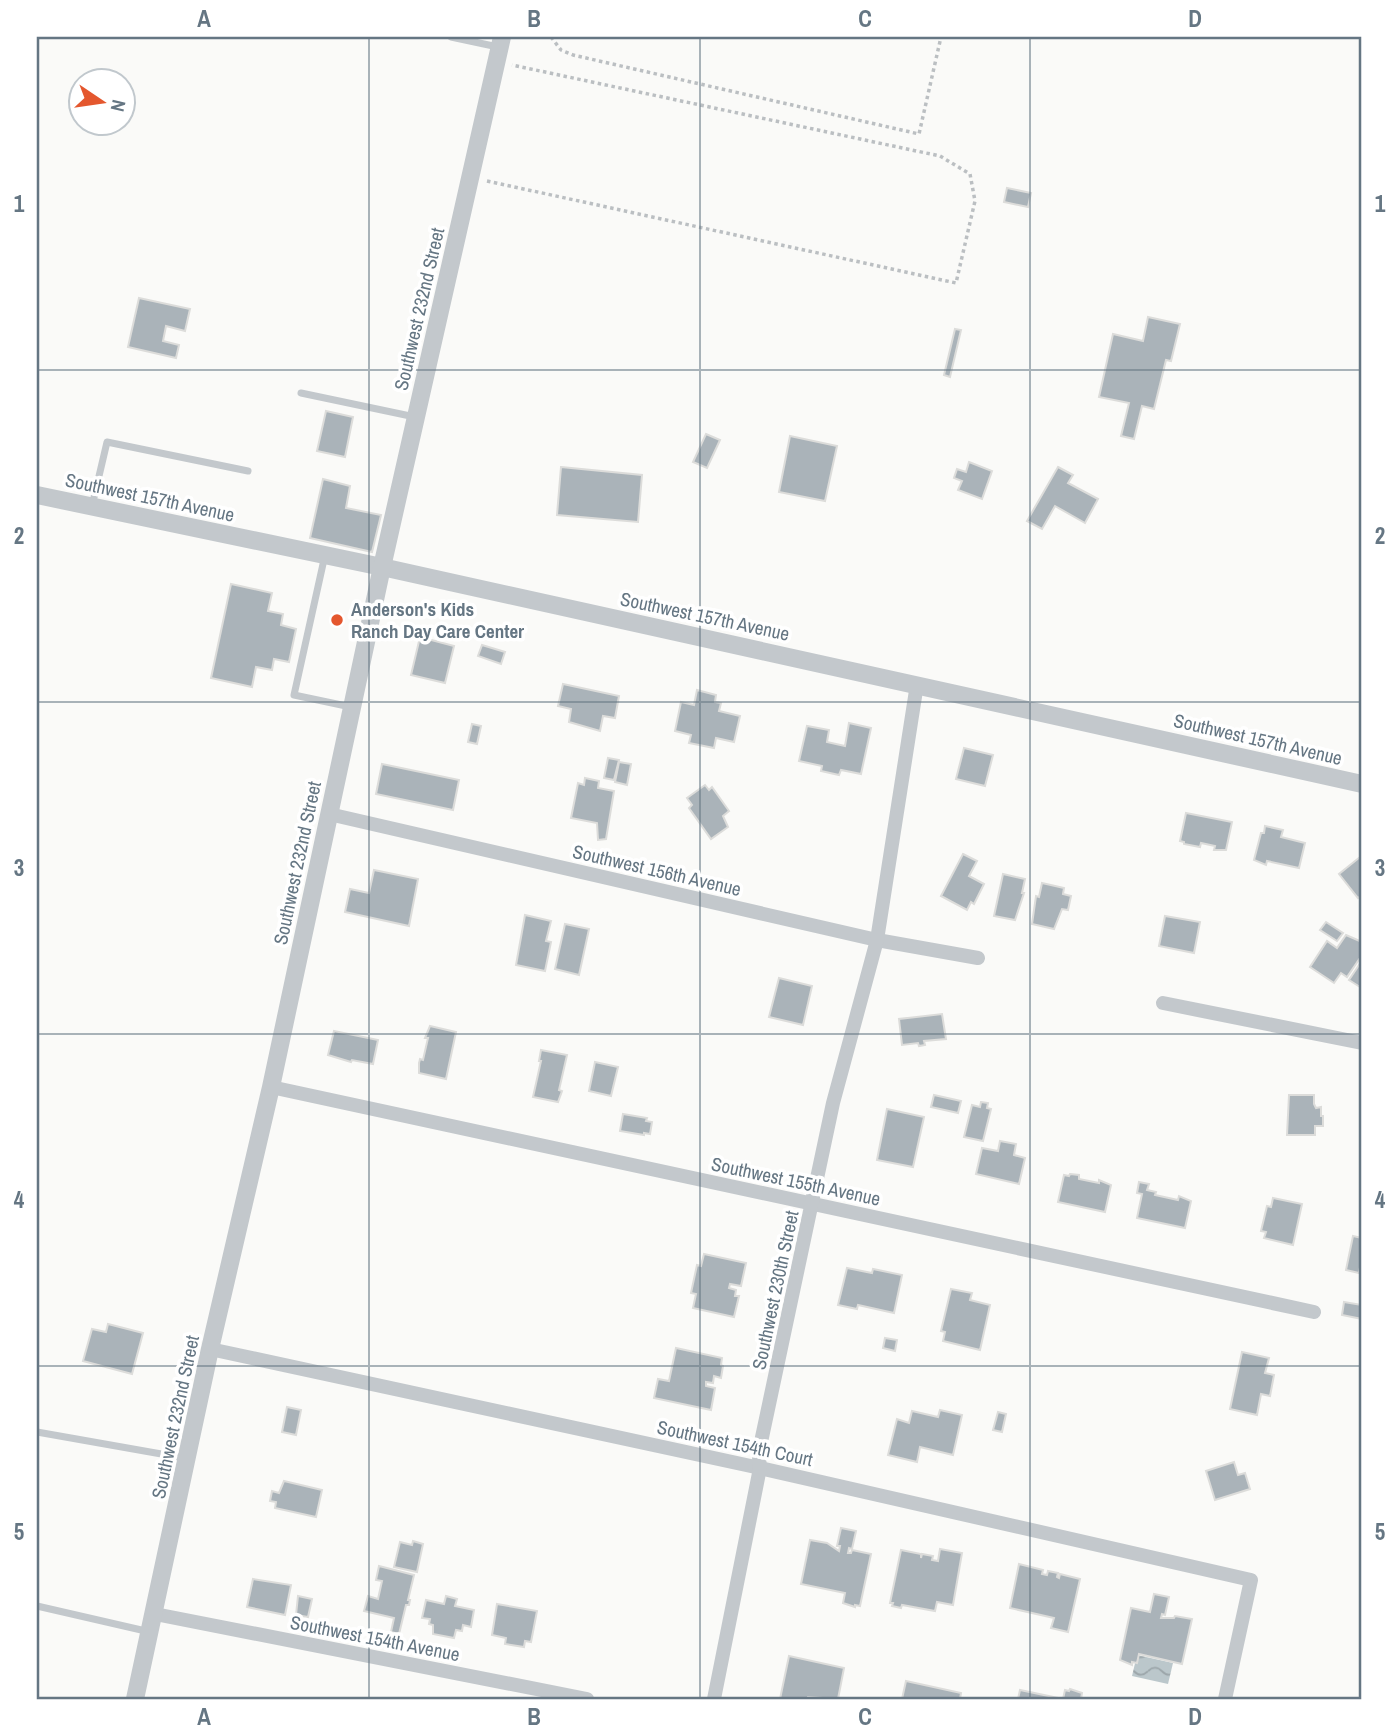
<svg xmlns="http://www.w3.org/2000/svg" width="1399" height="1736" viewBox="0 0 1399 1736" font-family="'Archivo Narrow',sans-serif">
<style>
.water{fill:url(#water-waves)}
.building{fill:#aab3b9;stroke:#dcdcda;stroke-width:2}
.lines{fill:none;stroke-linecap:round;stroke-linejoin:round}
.path{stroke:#bbbfc2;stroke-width:3.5;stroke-dasharray:3.5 3.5;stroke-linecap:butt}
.service{stroke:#c3c8cc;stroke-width:7}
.minor{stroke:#c3c8cc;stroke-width:14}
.tertiary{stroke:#c3c8cc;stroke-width:18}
.grid{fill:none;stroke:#657683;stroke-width:2;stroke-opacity:0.55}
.poi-dot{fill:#e4572e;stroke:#fff;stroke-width:2.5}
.labels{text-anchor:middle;stroke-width:7;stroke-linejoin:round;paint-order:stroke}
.street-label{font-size:19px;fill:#657683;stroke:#fff}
.poi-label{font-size:19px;font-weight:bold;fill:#657683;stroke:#fff;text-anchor:start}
.neatline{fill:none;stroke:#657683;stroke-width:2.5}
.grid-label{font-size:23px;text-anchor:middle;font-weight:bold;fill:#657683}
</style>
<defs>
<pattern id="water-waves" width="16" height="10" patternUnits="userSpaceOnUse" patternTransform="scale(1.75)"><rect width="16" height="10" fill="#bbc7cb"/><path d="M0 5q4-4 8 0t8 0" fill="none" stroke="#9ca6aa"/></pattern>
</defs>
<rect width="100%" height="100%" fill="#fafaf8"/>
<polygon class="water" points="1137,1655 1173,1663 1168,1684 1132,1676"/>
<g class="building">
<polygon points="1007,188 1031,193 1028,207 1004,202"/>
<polygon points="139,298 190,309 185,331 166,326 163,341 179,345 176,358 128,347"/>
<polygon points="1148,317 1180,324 1171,361 1166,360 1154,409 1142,406 1134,439 1121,436 1129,403 1099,397 1113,334 1143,341"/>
<polygon points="955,329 961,330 950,377 944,375"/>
<polygon points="326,411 353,417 345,457 317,451"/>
<polygon points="706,434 720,440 707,468 693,462"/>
<polygon points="790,436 837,446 825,501 779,492"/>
<polygon points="969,462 992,471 982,499 958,490 962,481 954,478 957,469 966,472"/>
<polygon points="561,467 642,475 638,522 557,515"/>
<polygon points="1058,467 1073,475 1068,483 1098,499 1085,523 1055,506 1042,529 1027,521"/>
<polygon points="323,479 350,486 346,508 381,515 372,552 310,538"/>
<polygon points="231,584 272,593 268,611 283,614 281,625 296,629 289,662 274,659 272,670 256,667 252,687 211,678"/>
<polygon points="420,637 454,646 445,683 411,675"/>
<polygon points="482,645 505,652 501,664 478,656"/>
<polygon points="563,684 619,696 615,718 603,716 600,731 569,722 571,709 558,706"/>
<polygon points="697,690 716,695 715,702 721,703 719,711 740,716 734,742 716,738 714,748 689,743 691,735 675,731 681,702 694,705"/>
<polygon points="849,723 871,728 861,774 841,770 839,775 821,771 822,766 799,761 807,726 829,730 827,742 845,746"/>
<polygon points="472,724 481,726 477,744 468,742"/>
<polygon points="964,748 993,755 985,786 956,779"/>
<polygon points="608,758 619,760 614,780 604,778"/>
<polygon points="619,762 631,764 627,785 615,782"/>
<polygon points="382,764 459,780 453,810 376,794"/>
<polygon points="585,778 599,781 598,788 614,791 606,839 598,840 597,823 571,818 578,783 584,785"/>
<polygon points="705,785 709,790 712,787 729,811 723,816 728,827 711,839 689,808 692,805 687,798"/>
<polygon points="1186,813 1232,822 1226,850 1214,850 1215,846 1201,843 1200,847 1184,844 1184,842 1180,841"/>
<polygon points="1265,826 1283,830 1281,837 1305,843 1299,868 1267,861 1266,865 1254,860 1261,833 1264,833"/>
<polygon points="963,854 977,861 969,876 984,884 974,904 971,902 967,910 941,896"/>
<polygon points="1360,857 1362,859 1362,895 1358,898 1339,874"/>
<polygon points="374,870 418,879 409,926 345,912 350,889 369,893"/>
<polygon points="1003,874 1025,879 1022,893 1024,893 1015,920 994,916"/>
<polygon points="1042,883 1064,888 1063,894 1071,896 1068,910 1062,909 1054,929 1032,924 1036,896 1039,897"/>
<polygon points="525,915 551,921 546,941 551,942 545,971 516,965"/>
<polygon points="1165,916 1200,922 1194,953 1159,946"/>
<polygon points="1326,922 1343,933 1337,941 1320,930"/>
<polygon points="565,924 589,929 579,975 555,969"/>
<polygon points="1346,935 1362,942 1362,955 1347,977 1341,973 1334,983 1310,967 1327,941 1337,948"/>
<polygon points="1359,965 1362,968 1362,984 1360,987 1349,980"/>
<polygon points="779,978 812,986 803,1025 769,1017"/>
<polygon points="942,1014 946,1039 924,1041 925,1045 919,1046 918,1043 902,1045 899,1019"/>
<polygon points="430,1026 456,1032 446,1079 419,1073 419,1063 420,1059 423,1060 428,1038 425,1038"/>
<polygon points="334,1031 378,1040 373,1064 352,1060 351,1062 328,1055"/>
<polygon points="541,1050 567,1055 559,1090 562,1091 558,1102 533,1097 541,1061 539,1061"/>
<polygon points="595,1062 618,1067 611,1096 589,1091"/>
<polygon points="934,1095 961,1101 958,1113 931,1107"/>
<polygon points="1289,1095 1314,1095 1314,1104 1316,1108 1321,1107 1321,1116 1323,1116 1323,1126 1315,1126 1315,1135 1287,1135"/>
<polygon points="981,1102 988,1103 987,1108 991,1109 983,1141 964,1137 972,1105 980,1107"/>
<polygon points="887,1109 924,1117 913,1167 877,1160"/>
<polygon points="623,1114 647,1118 646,1121 652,1122 650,1134 644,1133 644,1135 620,1131"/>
<polygon points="1000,1141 1016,1144 1014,1155 1025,1158 1019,1184 976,1174 982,1148 998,1151"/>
<polygon points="1070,1174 1079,1175 1079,1179 1099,1183 1099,1180 1111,1185 1105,1212 1058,1202 1064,1175 1069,1176"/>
<polygon points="1139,1182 1149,1184 1147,1190 1156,1192 1155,1195 1178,1200 1179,1196 1191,1201 1185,1228 1137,1218 1142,1194 1137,1193"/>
<polygon points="1273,1198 1302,1204 1293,1245 1264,1238 1266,1232 1261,1231 1267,1206 1271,1207"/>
<polygon points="1353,1236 1362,1238 1362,1256 1359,1273 1346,1270"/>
<polygon points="704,1254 746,1263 741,1286 730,1284 729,1288 736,1290 735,1296 739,1296 734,1317 693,1308 696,1294 691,1293 697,1265 701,1266"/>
<polygon points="847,1268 872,1273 873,1269 902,1275 894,1313 858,1305 857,1309 838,1305"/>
<polygon points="951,1289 972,1293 970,1300 990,1305 980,1350 943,1341 945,1332 941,1331"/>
<polygon points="1344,1302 1362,1305 1362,1319 1342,1315"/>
<polygon points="108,1324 143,1333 132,1374 83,1361 92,1329 106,1332"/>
<polygon points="885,1338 897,1340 895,1351 883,1348"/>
<polygon points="676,1348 722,1358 721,1365 723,1366 721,1378 714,1376 713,1383 706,1382 706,1386 715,1388 711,1410 654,1398 658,1379 669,1381"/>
<polygon points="1242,1352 1269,1358 1265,1373 1274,1375 1270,1396 1261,1394 1257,1415 1230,1409"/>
<polygon points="287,1407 301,1410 296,1435 282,1432"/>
<polygon points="940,1410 962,1415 953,1455 920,1447 917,1462 888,1455 897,1419 909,1423 912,1411 938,1417"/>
<polygon points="998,1412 1006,1414 1002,1432 993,1430"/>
<polygon points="1234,1462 1238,1475 1245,1473 1250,1489 1215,1500 1206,1471"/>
<polygon points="284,1481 322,1490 316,1517 275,1508 276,1502 270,1501 272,1491 279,1493"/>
<polygon points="841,1528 856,1531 852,1549 849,1548 848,1553 851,1553 852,1550 871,1554 860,1606 855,1605 855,1607 843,1603 845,1593 801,1584 810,1540 827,1543 839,1551 840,1546 837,1546"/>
<polygon points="413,1541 423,1544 417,1572 394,1567 400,1542 412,1545"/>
<polygon points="940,1549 962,1553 953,1605 937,1602 935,1611 902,1605 901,1608 892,1606 893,1603 890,1603 901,1550 921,1554 921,1558 922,1554 933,1556 932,1560 938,1561"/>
<polygon points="1019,1564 1043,1570 1042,1574 1047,1575 1048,1571 1058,1573 1057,1577 1059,1578 1060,1574 1080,1579 1068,1632 1051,1628 1054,1618 1010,1608"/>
<polygon points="379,1566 414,1575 408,1600 410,1600 409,1605 406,1605 399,1634 391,1632 394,1618 364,1611 368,1596 378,1599 382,1581 376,1580"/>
<polygon points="253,1579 291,1585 285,1615 247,1607"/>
<polygon points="1154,1594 1169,1597 1165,1615 1162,1614 1161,1618 1174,1618 1175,1616 1192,1619 1182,1664 1139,1654 1137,1663 1132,1662 1132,1665 1120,1660 1131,1608 1150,1612"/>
<polygon points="298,1596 312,1599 308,1617 296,1615"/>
<polygon points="446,1596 457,1599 455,1606 474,1610 471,1627 463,1625 462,1631 456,1630 454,1638 433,1634 433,1625 429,1624 430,1619 422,1618 426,1600 444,1604"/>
<polygon points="497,1604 537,1611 531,1642 525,1641 524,1647 505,1644 506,1638 492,1635"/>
<polygon points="789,1656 844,1668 838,1699 808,1697 807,1699 780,1699"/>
<polygon points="906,1681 961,1693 960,1699 902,1699"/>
<polygon points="1070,1689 1082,1693 1081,1699 1018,1699 1020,1690 1063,1699 1065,1690 1069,1691"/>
</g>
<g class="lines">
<g class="path">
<polyline points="551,37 561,50 573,55 919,134 941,37"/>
<polyline points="487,181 956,283 975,201 970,174 940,156 512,65"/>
</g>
<g class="service">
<polyline points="451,37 498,47"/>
<polyline points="301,393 415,417"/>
<polyline points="92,506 107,442 248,471"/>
<polyline points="325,555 294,695 351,707"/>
<polyline points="37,1432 184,1458"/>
<polyline points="37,1606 150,1632"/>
</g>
<g class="minor">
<polyline points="329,814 877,940 978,958"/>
<polyline points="1163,1003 1362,1043"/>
<polyline points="271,1087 1314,1312"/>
<polyline points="210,1349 760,1468 1251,1580 1225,1699"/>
<polyline points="155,1614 587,1699"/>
<polyline points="714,1699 760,1468 759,1457 761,1442 833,1103 877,940 917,684"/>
</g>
<g class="tertiary">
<polyline points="37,495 382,567 1362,784"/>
<polyline points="135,1699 210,1349 271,1087 382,567 502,37"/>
</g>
</g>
<path class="grid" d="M369 37V1699M700 37V1699M1030 37V1699M37 370H1362M37 702H1362M37 1034H1362M37 1366H1362"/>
<circle class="poi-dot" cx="337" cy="620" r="7"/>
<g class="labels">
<g class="street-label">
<text transform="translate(419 309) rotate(-77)" y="7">Southwest 232nd Street</text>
<text transform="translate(150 497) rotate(12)" y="7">Southwest 157th Avenue</text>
<text transform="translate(705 616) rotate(12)" y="7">Southwest 157th Avenue</text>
<text transform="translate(1258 739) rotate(13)" y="7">Southwest 157th Avenue</text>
<text transform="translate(297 863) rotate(-78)" y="7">Southwest 232nd Street</text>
<text transform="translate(657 870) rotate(13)" y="7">Southwest 156th Avenue</text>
<text transform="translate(796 1181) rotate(12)" y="7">Southwest 155th Avenue</text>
<text transform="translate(775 1290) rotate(-78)" y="7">Southwest 230th Street</text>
<text transform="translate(175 1417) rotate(-78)" y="7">Southwest 232nd Street</text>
<text transform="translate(735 1443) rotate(12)" y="7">Southwest 154th Court</text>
<text transform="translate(375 1638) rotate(11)" y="7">Southwest 154th Avenue</text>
</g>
<g class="poi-label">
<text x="351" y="616">Anderson's Kids<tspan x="351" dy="22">Ranch Day Care Center</tspan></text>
</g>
</g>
<rect width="1399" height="1736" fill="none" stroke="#ffffff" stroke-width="77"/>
<g transform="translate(102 102) rotate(103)"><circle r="33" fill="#ffffff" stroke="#c1c8cd" stroke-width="2"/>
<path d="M0-5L12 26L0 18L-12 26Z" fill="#e4572e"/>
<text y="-10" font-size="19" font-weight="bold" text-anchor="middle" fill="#657683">N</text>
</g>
<rect x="38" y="38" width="1322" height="1660" class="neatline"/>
<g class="grid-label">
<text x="204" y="27">A</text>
<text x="534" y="27">B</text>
<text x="865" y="27">C</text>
<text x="1195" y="27">D</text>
<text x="19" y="212">1</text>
<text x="1380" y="212">1</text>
<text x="19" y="544">2</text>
<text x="1380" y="544">2</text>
<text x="19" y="876">3</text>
<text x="1380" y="876">3</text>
<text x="19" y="1208">4</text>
<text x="1380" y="1208">4</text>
<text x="19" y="1540">5</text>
<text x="1380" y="1540">5</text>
<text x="204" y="1725">A</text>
<text x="534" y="1725">B</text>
<text x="865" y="1725">C</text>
<text x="1195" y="1725">D</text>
</g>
</svg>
